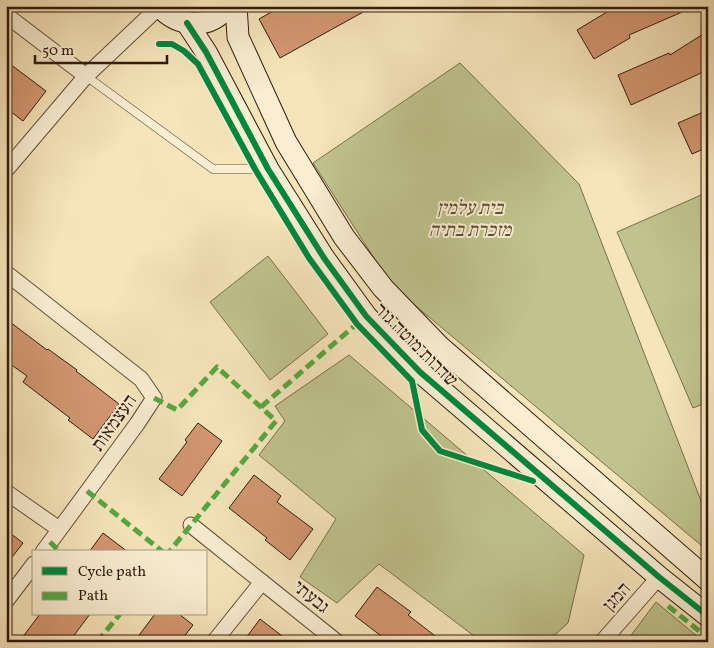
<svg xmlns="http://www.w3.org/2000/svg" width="714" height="648" viewBox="0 0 714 648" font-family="Vollkorn,'Frank Ruhl Libre',serif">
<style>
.green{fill:#c0c38d;stroke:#796e4f}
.building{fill:#d39772;stroke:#321a11}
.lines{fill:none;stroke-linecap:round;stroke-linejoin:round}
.lane-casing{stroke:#634d3b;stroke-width:9}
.street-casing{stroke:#634d3b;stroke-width:17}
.secondary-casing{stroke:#321a11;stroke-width:23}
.lane{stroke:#f9eed2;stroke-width:8}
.street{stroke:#f9eed2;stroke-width:15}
.secondary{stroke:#f9eed2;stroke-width:21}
.quiet{stroke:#54a942;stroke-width:5;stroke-dasharray:10 5;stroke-linecap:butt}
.cycleway-casing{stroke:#f9eed2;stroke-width:9}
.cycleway{stroke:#00873e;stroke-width:6}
.labels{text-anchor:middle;stroke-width:4;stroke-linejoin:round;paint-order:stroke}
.park-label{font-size:19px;font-style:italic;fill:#5d4d36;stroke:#f9eed2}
.street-label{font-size:19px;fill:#321a11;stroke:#f9eed2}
</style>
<rect width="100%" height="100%" fill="#f6e5ba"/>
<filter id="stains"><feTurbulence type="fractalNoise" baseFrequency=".004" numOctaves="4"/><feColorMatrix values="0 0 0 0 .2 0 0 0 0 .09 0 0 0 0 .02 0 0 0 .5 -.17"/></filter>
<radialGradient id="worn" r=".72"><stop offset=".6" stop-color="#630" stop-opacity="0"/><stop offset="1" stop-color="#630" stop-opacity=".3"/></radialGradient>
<g class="green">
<polygon points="460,63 579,184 708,519 708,551 392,286 313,163"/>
<polygon points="708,192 708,402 693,408 617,232"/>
<polygon points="268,256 328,334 270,380 210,302"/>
<polygon points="349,355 584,555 568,623 547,642 482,642 379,564 337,603 300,577 336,519 259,455 285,421 275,406"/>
<polygon points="656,602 704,642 626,642"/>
</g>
<g class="building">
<polygon points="282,6 374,6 280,58 259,19"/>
<polygon points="617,6 696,6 629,35 630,38 594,59 577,30"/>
<polygon points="708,31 708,69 699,74 631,105 618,75 669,53 670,55"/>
<polygon points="6,61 46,91 23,121 6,108"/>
<polygon points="708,110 708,147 692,154 678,123"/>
<polygon points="6,319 47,350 48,349 77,370 76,371 119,404 93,439 68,420 70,418 23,382 27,376 6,361"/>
<polygon points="198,423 222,441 182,496 159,479 187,442 185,440"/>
<polygon points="254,475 281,496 277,502 313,529 290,560 265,540 267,538 229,508"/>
<polygon points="6,530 23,543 6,565"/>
<polygon points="103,533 128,552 89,552"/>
<polygon points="377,587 411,612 408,615 443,642 389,642 355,616"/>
<polygon points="40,614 90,614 69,642 19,642"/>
<polygon points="155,614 179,614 193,625 180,642 134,642"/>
<polygon points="260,619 290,642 243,642"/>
</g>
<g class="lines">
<g class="lane-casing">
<polyline id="lane" points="86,76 213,169 264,169"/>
</g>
<g class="street-casing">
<g id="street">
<polyline points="6,15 86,76"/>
<polyline points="6,170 86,76 159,7"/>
<polyline points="6,273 141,379 154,398 137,424 43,552"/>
<polyline points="6,492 59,529"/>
<polyline points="191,525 262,582"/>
<polyline points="6,601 34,564"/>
<polyline points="214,642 262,582 337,642"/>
<polyline points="602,642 659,577"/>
</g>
</g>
<g class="secondary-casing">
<g id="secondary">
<path d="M159 6C178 27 209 31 228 6"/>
<polyline points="236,6 238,37 286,142 344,237 383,288 440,347 708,580"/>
<polyline points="187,23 206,52 268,169 324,258 366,316 420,372 659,577 708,616"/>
</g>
</g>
<use href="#lane" class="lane"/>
<use href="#street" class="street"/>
<use href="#secondary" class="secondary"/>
<g class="quiet">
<polyline points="154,398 177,410 217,367 276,421 169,552"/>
<polyline points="261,407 360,321"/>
<polyline points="87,491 163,552"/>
<polyline points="50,542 60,552"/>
<polyline points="668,606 708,638"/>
<polyline points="97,642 120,614"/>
</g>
<g class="cycleway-casing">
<g id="cycleway">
<polyline points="187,23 206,52 268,169 324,258 366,316 420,372 659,577 708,616"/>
<polyline points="159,44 172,44 184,51 198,64 255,169 309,258 357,324 412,381 422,430 440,451 533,481"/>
</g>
</g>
<use href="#cycleway" class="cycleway"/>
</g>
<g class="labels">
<g class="park-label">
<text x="470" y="214">בית עלמין<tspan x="470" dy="22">מזכרת בתיה</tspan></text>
</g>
<g class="street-label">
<text transform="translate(417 344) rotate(45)" y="7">שדרות מוטה גור</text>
<text transform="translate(113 422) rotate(-55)" y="7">העצמאות</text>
<text transform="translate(312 596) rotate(39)" y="7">גבעתי</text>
<text transform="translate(616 596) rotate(-48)" y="7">המגן</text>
</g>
</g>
<rect width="714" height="648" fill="none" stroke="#f6e5ba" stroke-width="25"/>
<rect x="8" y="8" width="699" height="633" fill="none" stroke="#321a11" stroke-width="2.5"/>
<rect x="12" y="12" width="689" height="623" fill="none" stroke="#321a11"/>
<rect x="32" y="550" width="175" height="65" fill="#f9eed2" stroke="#a99985"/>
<rect x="42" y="567" width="25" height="8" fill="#00873e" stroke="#a99985"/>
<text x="78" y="576" font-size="15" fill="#321a11">Cycle path</text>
<rect x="42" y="592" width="25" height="8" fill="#54a942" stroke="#a99985"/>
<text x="78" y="600" font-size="15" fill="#321a11">Path</text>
<path d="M35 55v8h132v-8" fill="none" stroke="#321a11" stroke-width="2.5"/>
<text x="42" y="55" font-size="15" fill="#321a11" stroke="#f9eed2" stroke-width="4" paint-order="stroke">50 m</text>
<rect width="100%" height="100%" filter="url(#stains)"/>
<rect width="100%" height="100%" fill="url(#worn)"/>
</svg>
